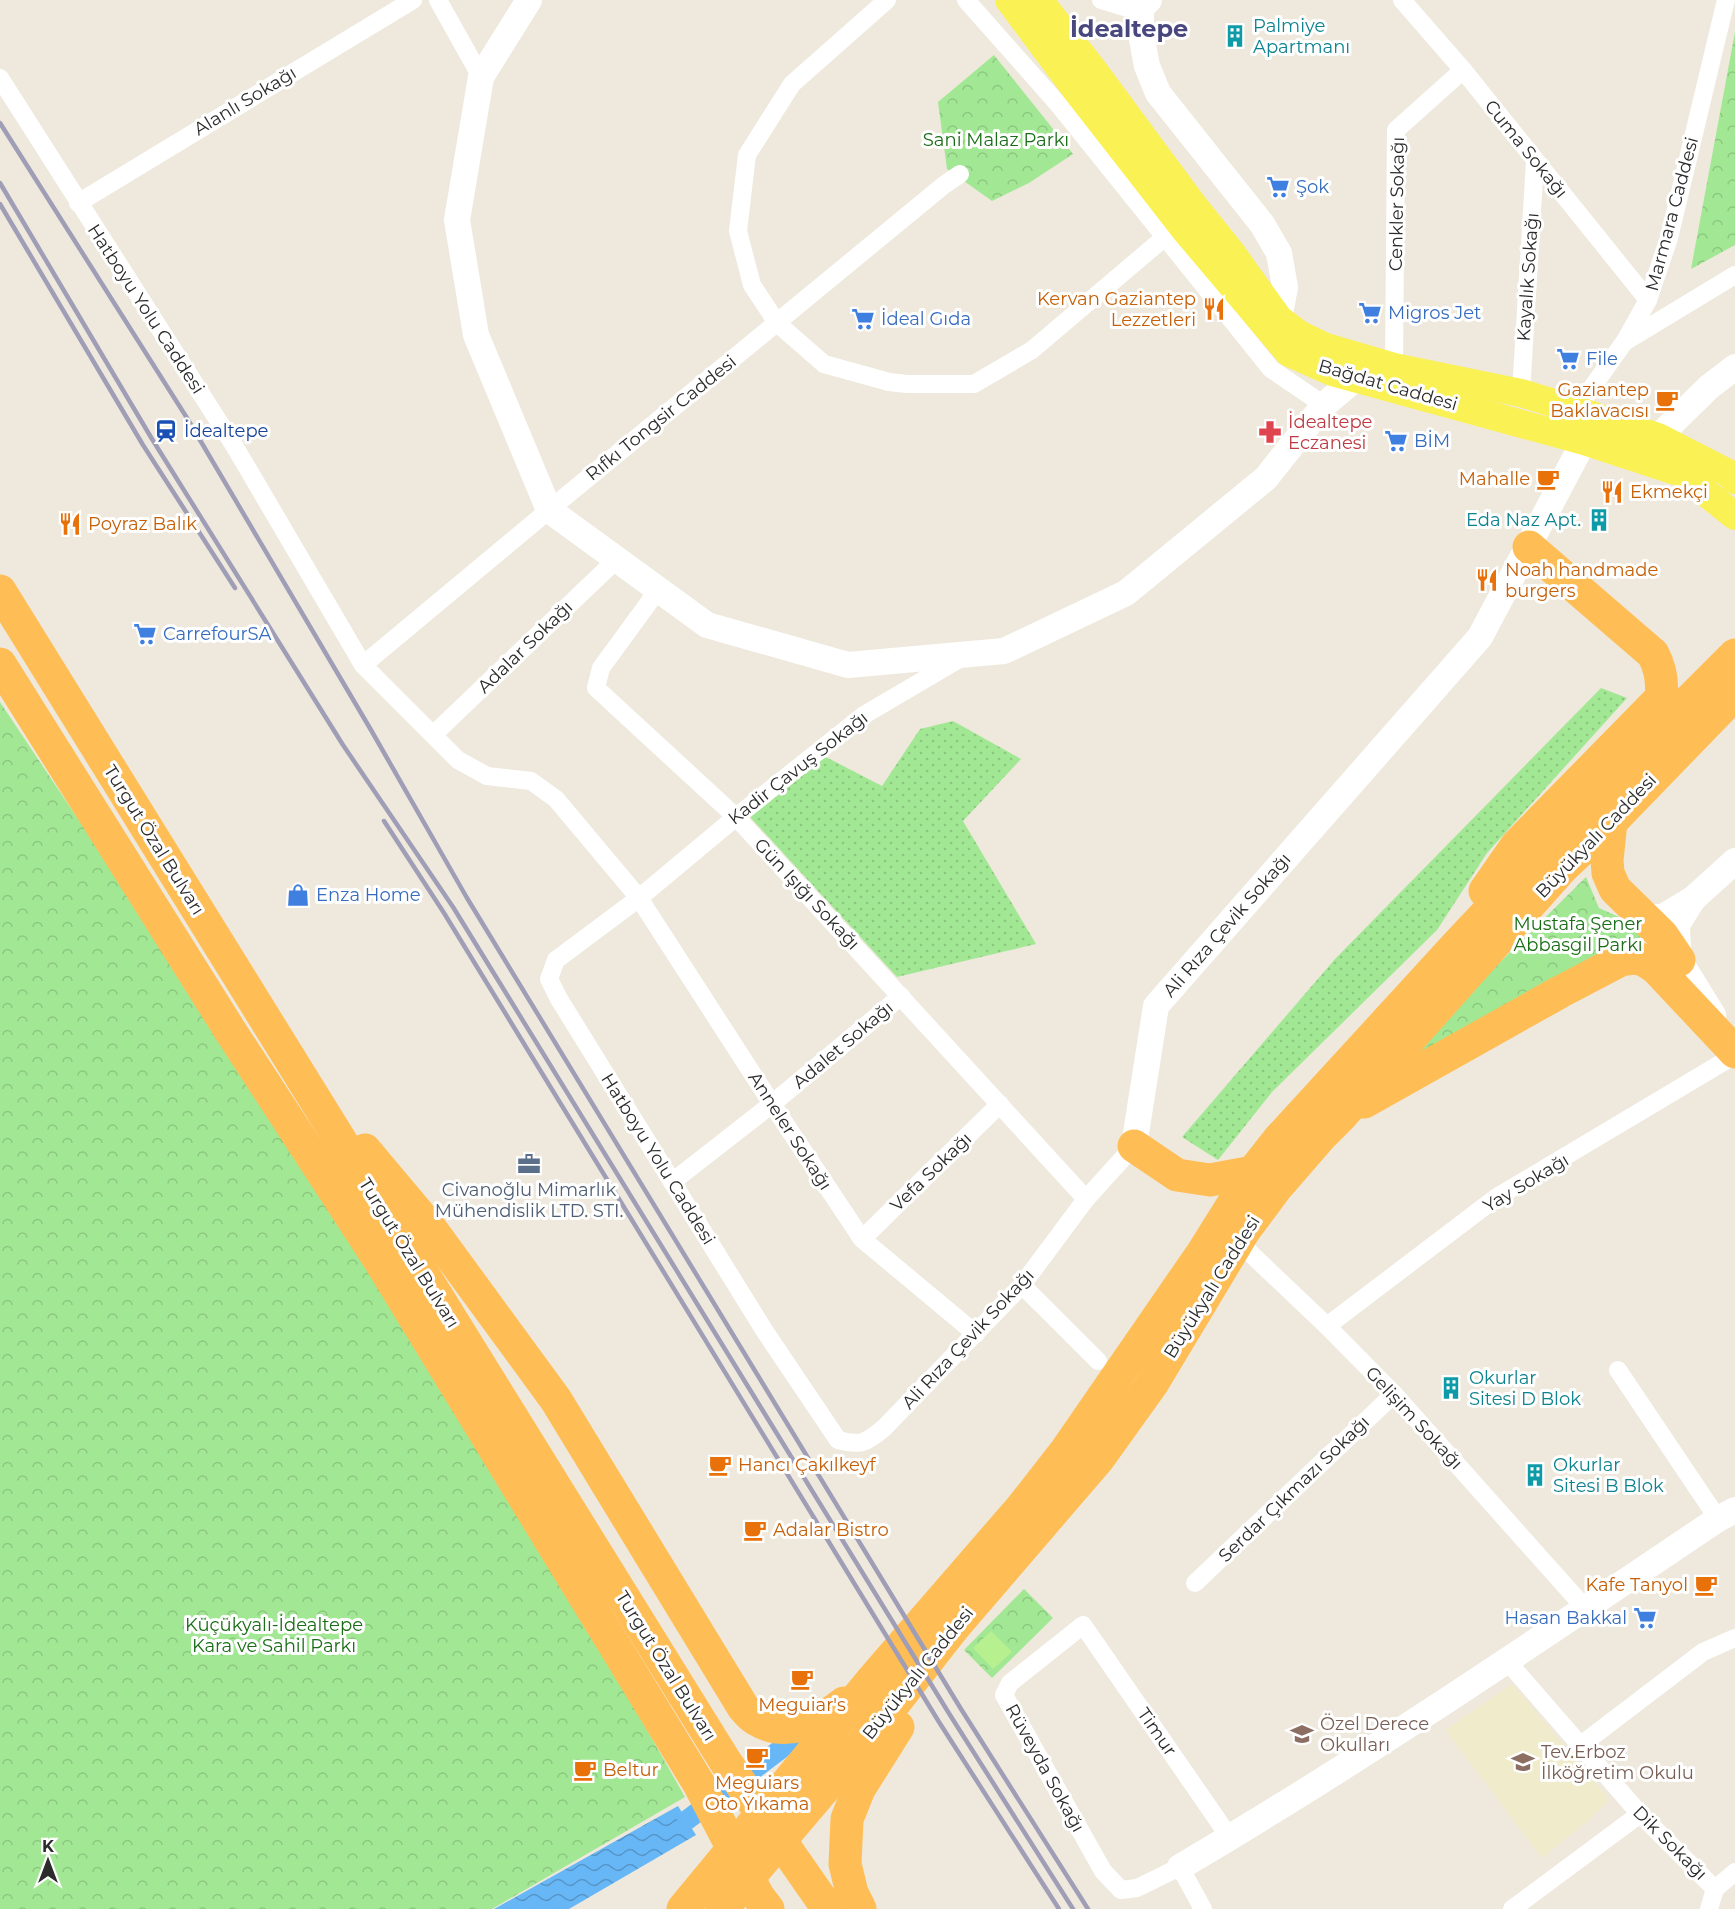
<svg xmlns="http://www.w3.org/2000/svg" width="1735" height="1909" viewBox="0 0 1735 1909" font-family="Montserrat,sans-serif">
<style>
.education{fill:#f0ebca}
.grass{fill:url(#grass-dots)}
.forest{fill:url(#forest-crowns)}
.pitch{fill:#b6f08f}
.water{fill:url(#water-waves)}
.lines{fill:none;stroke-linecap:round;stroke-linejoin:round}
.canal{stroke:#67b7f7;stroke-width:20}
.street{stroke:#fff;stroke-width:18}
.secondary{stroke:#fff;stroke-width:26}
.primary{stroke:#faf154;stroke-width:28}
.highway{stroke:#ffbd55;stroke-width:33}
.rail{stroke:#9f9eb6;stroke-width:4.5}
.labels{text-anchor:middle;stroke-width:6;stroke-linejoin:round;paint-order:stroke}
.culture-label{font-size:18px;fill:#0d838f;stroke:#fff;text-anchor:start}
.street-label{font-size:18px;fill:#2b2b2b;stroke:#fff}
.park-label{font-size:18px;fill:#186d15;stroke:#fff}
.shop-label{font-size:18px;fill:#366cbe;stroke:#fff;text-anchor:start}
.food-label{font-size:18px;fill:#c56008;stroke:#fff;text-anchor:start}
.health-label{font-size:18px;fill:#be3a42;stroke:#fff;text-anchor:start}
.transit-label{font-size:18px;fill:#164399;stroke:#fff;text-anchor:start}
.service-label{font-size:18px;fill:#4e5e75;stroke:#fff}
.education-label{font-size:18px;fill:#785e54;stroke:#fff;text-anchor:start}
.district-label{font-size:24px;font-weight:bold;fill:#48487f;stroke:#fff}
</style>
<defs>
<pattern id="grass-dots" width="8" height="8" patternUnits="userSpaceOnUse" patternTransform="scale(1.5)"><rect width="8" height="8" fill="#a2e894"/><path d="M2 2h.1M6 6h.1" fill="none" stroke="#8cc780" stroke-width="1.8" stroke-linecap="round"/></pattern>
<pattern id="forest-crowns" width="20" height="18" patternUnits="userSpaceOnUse" patternTransform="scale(1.5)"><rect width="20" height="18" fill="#a2e894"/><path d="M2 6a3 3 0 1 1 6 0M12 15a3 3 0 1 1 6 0" fill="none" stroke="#8cc780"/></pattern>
<pattern id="water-waves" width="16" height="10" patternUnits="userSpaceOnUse" patternTransform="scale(1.5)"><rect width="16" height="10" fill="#67b7f7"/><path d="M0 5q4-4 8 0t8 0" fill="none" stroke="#5595c8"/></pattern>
</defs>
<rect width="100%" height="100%" fill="#eee9dc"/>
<polygon class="education" points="1512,1684 1604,1793 1608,1801 1589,1820 1542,1858 1445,1730"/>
<g class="grass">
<polygon points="1601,688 1627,698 1487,853 1437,930 1272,1092 1218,1160 1182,1137 1335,959"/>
<polygon points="953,721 1021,759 963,821 1036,944 897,977 750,817 824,756 882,786 920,729"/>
</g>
<g class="forest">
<polygon points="1735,32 1735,245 1691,269"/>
<polygon points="994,55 1073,154 1029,183 992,201 947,169 938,102"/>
<polygon points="0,702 316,1176 599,1645 685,1797 492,1909 0,1909"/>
<polygon points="1586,877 1599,908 1630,922 1644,935 1377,1084"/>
<polygon points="1024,1589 1053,1618 992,1678 964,1650"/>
</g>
<polygon class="pitch" points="991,1631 1012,1652 993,1669 973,1648"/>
<polygon class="water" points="678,1806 696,1835 569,1909 494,1909"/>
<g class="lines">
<polyline class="canal" points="687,1820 810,1727"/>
<g class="street">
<polyline points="438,0 481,77"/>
<polyline points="887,0 792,84 747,155 738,231 752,285 777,323 824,364 889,382 907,384 974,384 1032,350 1165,237"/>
<polyline points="966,0 1058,104 1271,369 1324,405"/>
<polyline points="1101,0 1124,7 1141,8"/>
<polyline points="1402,0 1463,70 1648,300"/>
<polyline points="0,78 235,447 363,665 458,760 487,776 531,781 556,799 639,898 772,1104 862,1239 976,1334"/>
<polyline points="78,203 413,0"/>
<polyline points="1626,341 1735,275"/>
<polyline points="1394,367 1396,130 1463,70"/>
<polyline points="1521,393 1535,161"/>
<polyline points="1576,410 1625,341 1648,300 1669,238 1726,0"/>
<polyline points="658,590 601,668 596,688 736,817 1086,1199"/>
<path d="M961 658 864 715 736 817 639 898 556 960 549 979 559 999 764 1330 838 1440C861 1446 866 1443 884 1428L1022 1285 1086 1199 1134 1146"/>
<polyline points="363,665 549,510 944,185 960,174"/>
<polyline points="434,734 616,560"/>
<polyline points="672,1182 772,1104 901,996"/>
<polyline points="1244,1232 1248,1251 1327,1326 1394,1394 1585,1608"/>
<polyline points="862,1239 1000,1104"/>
<polyline points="1022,1285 1098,1361"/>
<polyline points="1327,1326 1497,1197 1735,1055"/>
<polyline points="1618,1370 1718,1519"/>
<polyline points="1195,1583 1394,1394"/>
<polyline points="1508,1662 1640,1814 1715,1889"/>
<polyline points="1581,1745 1703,1652 1735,1638"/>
<polyline points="1203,1909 1180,1867 1137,1888 1121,1890 1103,1871 1004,1695 1010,1683 1083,1625 1230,1838"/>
<polyline points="1512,1909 1640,1814"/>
<polyline points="1709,1909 1715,1889 1735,1872"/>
</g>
<g class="secondary">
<polyline points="529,0 481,77 457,220 476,335 549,510 707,625 848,665 1004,651 1126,593 1266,478 1324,405 1355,379"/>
<polyline points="1149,0 1141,8 1141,34 1147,66 1158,93 1262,224 1279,253 1285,287 1279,319"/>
<polyline points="1658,437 1709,387 1735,367"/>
<polyline points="1693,899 1735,861"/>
<polyline points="1645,917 1663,917 1693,899 1678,923 1677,932 1679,960 1713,1015"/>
<polyline points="1134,1146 1156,1006 1480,637 1584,441"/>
<path d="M1180 1867C1364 1759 1541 1638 1718 1519L1735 1510"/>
</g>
<g class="primary">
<polyline points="1009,0 1076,90 1185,230 1289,353 1332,372 1584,441 1681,473 1735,516"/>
<polyline points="1039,0 1095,72 1194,206 1231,252 1279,319 1299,334 1326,347 1394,367 1521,393 1576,410 1658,437 1728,473 1735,480"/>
</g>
<g class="highway">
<polyline points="0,591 725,1761 828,1909"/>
<polyline points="0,664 231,1032 380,1261 699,1784 758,1896 768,1909"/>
<polyline points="1611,822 1607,860 1608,873 1615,889 1662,935 1679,960"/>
<path d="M1485 891 1517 845 1661 698C1663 682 1661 669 1653 654L1529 547"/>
<polyline points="1364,1102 1560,992 1621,960 1634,958 1644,960 1656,968 1735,1052"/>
<polyline points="1134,1146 1177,1175 1210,1180 1253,1172"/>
<path d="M365 1150 428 1225 556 1400 743 1707C747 1712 751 1717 757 1720 785 1737 821 1722 844 1703"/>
<polyline points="683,1909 873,1679 1022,1507 1065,1452 1203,1252 1253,1172 1279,1139 1456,946 1645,745 1735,655"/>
<polyline points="722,1909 867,1738 953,1628 1099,1458 1152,1384 1244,1231 1276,1188 1322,1135 1342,1115 1562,868 1611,822 1735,694"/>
<polyline points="860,1909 852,1893 845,1864 847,1819 859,1789 898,1727"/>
</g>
<g class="rail">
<polyline points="0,123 187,418 371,730 467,898 961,1709 1088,1909"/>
<polyline points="0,183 152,439 343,745 453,907 950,1715 1073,1909"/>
<polyline points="0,204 143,445 235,588"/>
<polyline points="384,821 444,913 939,1722 1059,1909"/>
</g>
</g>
<defs>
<g id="building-bare" transform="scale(1.8)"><path d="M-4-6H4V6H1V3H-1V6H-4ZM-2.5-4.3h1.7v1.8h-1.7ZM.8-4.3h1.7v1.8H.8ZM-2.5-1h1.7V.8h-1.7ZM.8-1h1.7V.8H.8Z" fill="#0f9aa8" stroke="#fff" stroke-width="2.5" paint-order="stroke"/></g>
<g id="supermarket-bare" transform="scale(1.8)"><path d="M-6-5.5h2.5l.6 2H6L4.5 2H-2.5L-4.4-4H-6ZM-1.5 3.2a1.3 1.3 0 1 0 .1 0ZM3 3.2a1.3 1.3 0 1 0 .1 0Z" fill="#3f7fe0" stroke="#fff" stroke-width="2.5" paint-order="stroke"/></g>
<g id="restaurant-bare" transform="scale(1.8)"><path d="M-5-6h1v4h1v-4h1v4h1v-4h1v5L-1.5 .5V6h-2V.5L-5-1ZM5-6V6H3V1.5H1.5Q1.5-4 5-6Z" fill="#e8710a" stroke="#fff" stroke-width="2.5" paint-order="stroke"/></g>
<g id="cafe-bare" transform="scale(1.8)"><path d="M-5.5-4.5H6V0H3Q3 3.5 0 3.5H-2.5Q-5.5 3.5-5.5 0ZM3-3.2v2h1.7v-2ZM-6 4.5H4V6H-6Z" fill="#e8710a" stroke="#fff" stroke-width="2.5" paint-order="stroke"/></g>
<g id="station-bare" transform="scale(1.8)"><path d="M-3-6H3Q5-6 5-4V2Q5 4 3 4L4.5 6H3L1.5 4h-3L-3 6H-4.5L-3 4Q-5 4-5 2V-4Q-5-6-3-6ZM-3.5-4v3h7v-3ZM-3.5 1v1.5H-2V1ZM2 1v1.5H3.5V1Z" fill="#1a4fb4" stroke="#fff" stroke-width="2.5" paint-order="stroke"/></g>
<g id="pharmacy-bare" transform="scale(1.8)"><path d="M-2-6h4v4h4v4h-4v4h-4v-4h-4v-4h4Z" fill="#e0444e" stroke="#fff" stroke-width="2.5" paint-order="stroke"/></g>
<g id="shop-bare" transform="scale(1.8)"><path d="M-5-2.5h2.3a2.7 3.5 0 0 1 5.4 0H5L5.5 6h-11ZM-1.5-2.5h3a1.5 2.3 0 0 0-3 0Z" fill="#3f7fe0" stroke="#fff" stroke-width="2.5" paint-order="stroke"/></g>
<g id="office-bare" transform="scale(1.8)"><path d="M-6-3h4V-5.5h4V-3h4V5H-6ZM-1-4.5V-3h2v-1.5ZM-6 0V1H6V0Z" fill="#5c6f8a" stroke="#fff" stroke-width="2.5" paint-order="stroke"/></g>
<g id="school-bare" transform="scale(1.8)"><path d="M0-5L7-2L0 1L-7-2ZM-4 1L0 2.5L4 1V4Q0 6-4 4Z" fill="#8d6e63" stroke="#fff" stroke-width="2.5" paint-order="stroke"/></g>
</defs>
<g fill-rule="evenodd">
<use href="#building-bare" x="1235" y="36"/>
<use href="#supermarket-bare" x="1278" y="187"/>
<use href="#restaurant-bare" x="1214" y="309"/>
<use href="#supermarket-bare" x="1370" y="313"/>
<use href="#supermarket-bare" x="863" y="319"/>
<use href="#supermarket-bare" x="1568" y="359"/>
<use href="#cafe-bare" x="1667" y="400"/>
<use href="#station-bare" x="166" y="431"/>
<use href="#pharmacy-bare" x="1270" y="432"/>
<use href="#supermarket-bare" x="1396" y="441"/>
<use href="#cafe-bare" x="1548" y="479"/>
<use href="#restaurant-bare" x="1612" y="492"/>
<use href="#building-bare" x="1599" y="520"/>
<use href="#restaurant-bare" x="70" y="524"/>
<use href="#restaurant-bare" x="1487" y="580"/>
<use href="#supermarket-bare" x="145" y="634"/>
<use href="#shop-bare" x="298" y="895"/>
<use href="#office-bare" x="529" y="1164"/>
<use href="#building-bare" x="1451" y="1388"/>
<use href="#cafe-bare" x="720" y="1465"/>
<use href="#building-bare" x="1535" y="1475"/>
<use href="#cafe-bare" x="755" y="1530"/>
<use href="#cafe-bare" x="1706" y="1585"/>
<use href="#supermarket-bare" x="1645" y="1618"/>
<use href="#cafe-bare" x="802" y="1679"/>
<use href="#school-bare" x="1302" y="1734"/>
<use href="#cafe-bare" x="757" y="1757"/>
<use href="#school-bare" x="1523" y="1762"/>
<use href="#cafe-bare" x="585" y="1770"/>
</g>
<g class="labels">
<g class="culture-label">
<text x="1253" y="32">Palmiye<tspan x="1253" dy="21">Apartmanı</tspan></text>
<text x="1581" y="526" text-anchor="end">Eda Naz Apt.</text>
<text x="1469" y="1384">Okurlar<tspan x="1469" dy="21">Sitesi D Blok</tspan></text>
<text x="1553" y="1471">Okurlar<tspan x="1553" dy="21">Sitesi B Blok</tspan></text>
</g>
<g class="street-label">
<text transform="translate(245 101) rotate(-31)" y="6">Alanlı Sokağı</text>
<text transform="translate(1526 149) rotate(51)" y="6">Cuma Sokağı</text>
<text transform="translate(1397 204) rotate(-89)" y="6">Cenkler Sokağı</text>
<text transform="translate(1672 214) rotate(-75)" y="6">Marmara Caddesi</text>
<text transform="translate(1528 277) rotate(-86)" y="6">Kayalık Sokağı</text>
<text transform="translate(146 309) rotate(57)" y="6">Hatboyu Yolu Caddesi</text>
<text transform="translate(1388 385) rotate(16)" y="6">Bağdat Caddesi</text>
<text transform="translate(661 418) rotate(-39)" y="6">Rıfkı Tongsir Caddesi</text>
<text transform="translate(525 647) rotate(-44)" y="6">Adalar Sokağı</text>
<text transform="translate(798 768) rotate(-38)" y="6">Kadir Çavuş Sokağı</text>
<text transform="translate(1596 836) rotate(-46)" y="6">Büyükyalı Caddesi</text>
<text transform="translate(154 840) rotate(58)" y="6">Turgut Özal Bulvarı</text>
<text transform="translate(807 894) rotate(47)" y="6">Gün Işığı Sokağı</text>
<text transform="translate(1227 925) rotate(-49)" y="6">Ali Rıza Çevik Sokağı</text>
<text transform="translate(843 1045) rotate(-40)" y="6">Adalet Sokağı</text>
<text transform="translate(790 1131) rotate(57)" y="6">Anneler Sokağı</text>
<text transform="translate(658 1159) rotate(58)" y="6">Hatboyu Yolu Caddesi</text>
<text transform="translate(931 1172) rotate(-44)" y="6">Vefa Sokağı</text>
<text transform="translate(1526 1183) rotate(-31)" y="6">Yay Sokağı</text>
<text transform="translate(409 1253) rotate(58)" y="6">Turgut Özal Bulvarı</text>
<text transform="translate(1212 1287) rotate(-58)" y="6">Büyükyalı Caddesi</text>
<text transform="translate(968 1339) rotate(-47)" y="6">Ali Rıza Çevik Sokağı</text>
<text transform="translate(1414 1418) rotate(47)" y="6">Gelişim Sokağı</text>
<text transform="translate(1294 1489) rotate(-44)" y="6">Serdar Çıkmazı Sokağı</text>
<text transform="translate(666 1666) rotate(58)" y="6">Turgut Özal Bulvarı</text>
<text transform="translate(918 1673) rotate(-51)" y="6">Büyükyalı Caddesi</text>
<text transform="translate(1157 1732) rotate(55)" y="6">Timur</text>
<text transform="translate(1045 1768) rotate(61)" y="6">Rüveyda Sokağı</text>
<text transform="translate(1670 1843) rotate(45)" y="6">Dik Sokağı</text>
</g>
<g class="park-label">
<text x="996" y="146">Sani Malaz Parkı</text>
<text x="1578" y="930">Mustafa Şener<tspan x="1578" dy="21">Abbasgil Parkı</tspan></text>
<text x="274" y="1631">Küçükyalı-İdealtepe<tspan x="274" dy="21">Kara ve Sahil Parkı</tspan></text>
</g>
<g class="shop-label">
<text x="1296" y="193">Şok</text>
<text x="1388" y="319">Migros Jet</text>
<text x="881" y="325">İdeal Gıda</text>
<text x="1586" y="365">File</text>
<text x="1414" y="447">BİM</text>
<text x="163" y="640">CarrefourSA</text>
<text x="316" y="901">Enza Home</text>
<text x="1627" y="1624" text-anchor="end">Hasan Bakkal</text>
</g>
<g class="food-label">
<text x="1196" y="305" text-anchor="end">Kervan Gaziantep<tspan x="1196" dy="21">Lezzetleri</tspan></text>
<text x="1649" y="396" text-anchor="end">Gaziantep<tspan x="1649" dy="21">Baklavacısı</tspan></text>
<text x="1530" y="485" text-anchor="end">Mahalle</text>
<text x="1630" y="498">Ekmekçi</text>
<text x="88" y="530">Poyraz Balık</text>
<text x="1505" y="576">Noah handmade<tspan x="1505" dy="21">burgers</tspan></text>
<text x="738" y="1471">Hancı Çakılkeyf</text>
<text x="773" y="1536">Adalar Bistro</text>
<text x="1688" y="1591" text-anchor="end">Kafe Tanyol</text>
<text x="802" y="1711" text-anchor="middle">Meguiar's</text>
<text x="603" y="1776">Beltur</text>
<text x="757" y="1789" text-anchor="middle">Meguiars<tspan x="757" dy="21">Oto Yıkama</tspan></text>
</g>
<g class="health-label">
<text x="1288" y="428">İdealtepe<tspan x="1288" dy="21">Eczanesi</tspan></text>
</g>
<g class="transit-label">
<text x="184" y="437">İdealtepe</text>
</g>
<g class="service-label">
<text x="529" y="1196">Civanoğlu Mimarlık<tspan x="529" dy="21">Mühendislik LTD. STI.</tspan></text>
</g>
<g class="education-label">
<text x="1320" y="1730">Özel Derece<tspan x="1320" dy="21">Okulları</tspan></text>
<text x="1541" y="1758">Tev.Erboz<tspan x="1541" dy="21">İlköğretim Okulu</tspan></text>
</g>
<g class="district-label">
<text x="1129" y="37">İdealtepe</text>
</g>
</g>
<g transform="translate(48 1861)" stroke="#ffffff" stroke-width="4.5" paint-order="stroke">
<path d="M0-4.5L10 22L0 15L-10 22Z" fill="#2b2b2b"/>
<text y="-9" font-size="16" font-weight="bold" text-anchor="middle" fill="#2b2b2b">K</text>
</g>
</svg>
